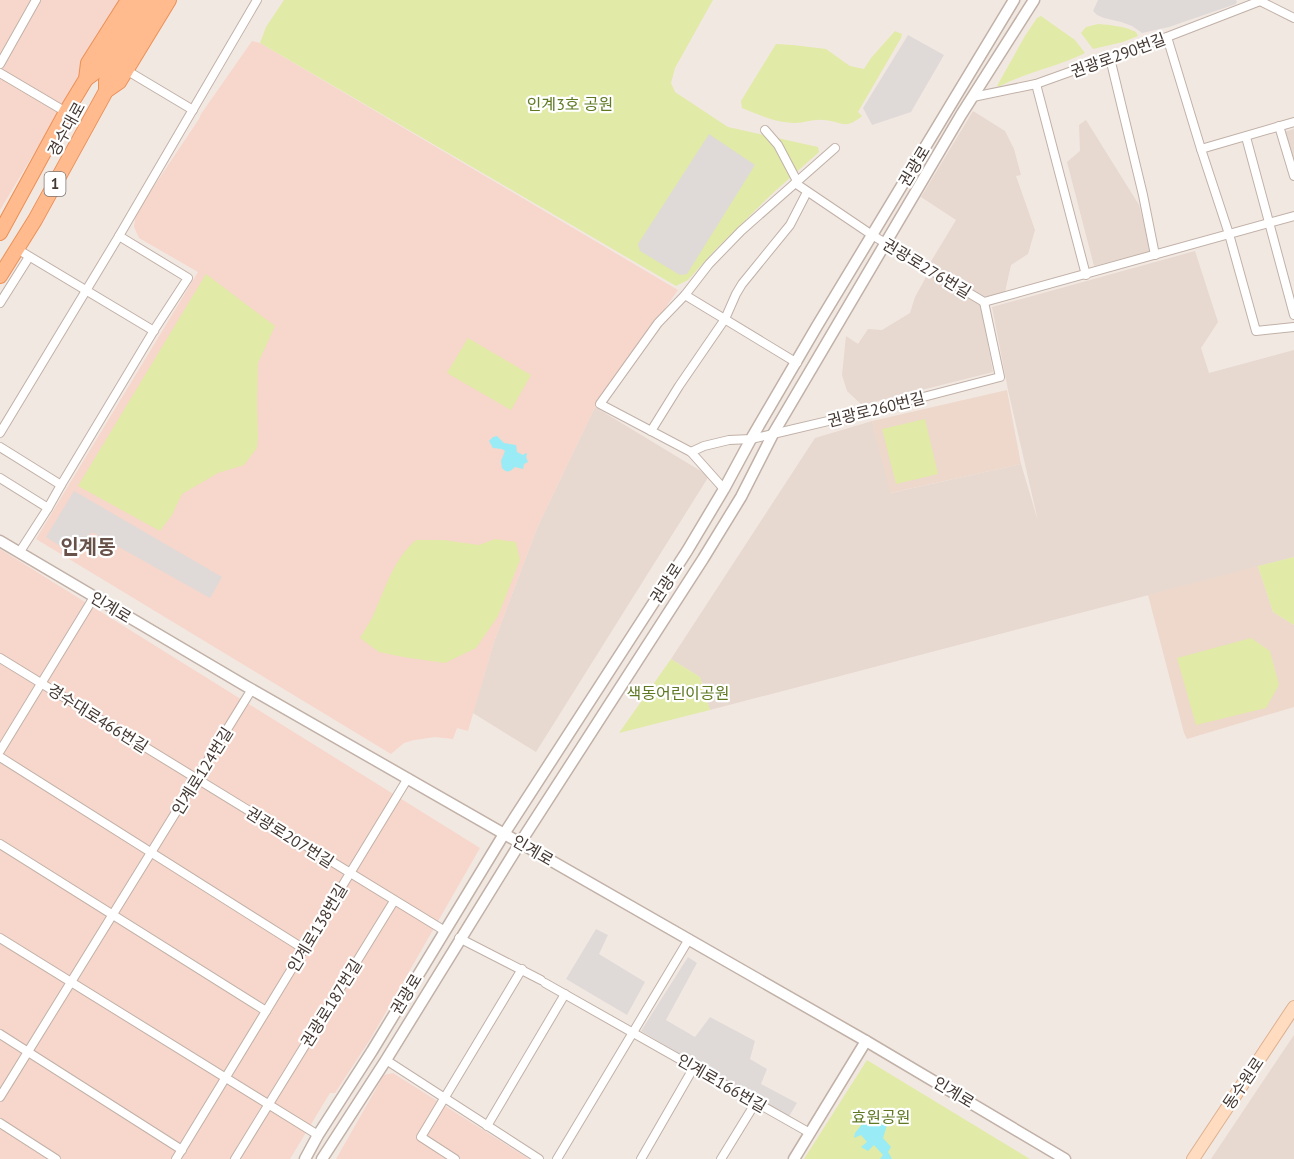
<svg xmlns="http://www.w3.org/2000/svg" width="1294" height="1159" viewBox="0 0 1294 1159" font-family="'PT Sans','Noto Sans KR',sans-serif">
<style>
.residential{fill:#e7d8d0}
.commercial{fill:#f7d6cb}
.education{fill:#edd8cb}
.green{fill:#e1eaa7}
.parking{fill:#dfdad8}
.water{fill:#99ecf5}
.lines{fill:none;stroke-linecap:round;stroke-linejoin:round}
.minor-casing{stroke:#c1b1a7;stroke-width:10}
.tertiary-casing{stroke:#c1b1a7;stroke-width:13}
.secondary-casing{stroke:#dcb192;stroke-width:14}
.primary-casing{stroke:#eb9057;stroke-width:16}
.minor{stroke:#fff;stroke-width:8}
.tertiary{stroke:#fff;stroke-width:10}
.secondary{stroke:#ffdcbf;stroke-width:12}
.primary{stroke:#ffbb8e;stroke-width:14}
.labels{text-anchor:middle;stroke-width:4.5;stroke-linejoin:round;paint-order:stroke}
.shield{fill:#fff;stroke:#7c7470;stroke-width:1.5}
.shield-label{font-size:15px;font-weight:bold;fill:#443832}
.street-label{font-size:16px;fill:#443832;stroke:#fff}
.park-label{font-size:16px;fill:#5e7922;stroke:#fff}
.quarter-label{font-size:20px;font-weight:bold;fill:#685149;stroke:#fff}
</style>
<rect width="100%" height="100%" fill="#f2e8e2"/>
<g class="residential">
<polygon points="973,111 1005,131 1014,149 1021,175 1016,176 1035,230 1028,254 1011,265 1005,292 985,297 981,306 993,372 862,405 847,391 842,375 846,336 858,344 868,329 882,330 910,313 915,297 925,279 930,263 956,220 921,197"/>
<polygon points="1086,120 1139,205 1151,251 1094,266 1067,162 1080,151 1079,125"/>
<polygon points="1294,129 1294,166 1284,132"/>
<polygon points="1195,251 1218,322 1201,348 1209,373 1294,350 1294,557 710,710 700,677 671,659 815,438 872,421 891,493 1021,464 1038,521 1008,390 992,307"/>
<polygon points="595,407 709,476 536,752 473,713 494,642 537,528"/>
<polygon points="1294,1035 1294,1159 1211,1159"/>
</g>
<g class="commercial">
<polygon points="0,0 126,0 0,210"/>
<polygon points="252,41 260,43 678,290 595,407 537,528 494,642 468,731 457,728 453,739 435,737 414,740 404,743 391,754 36,539 198,272 139,238 134,227 136,213 199,119 201,114"/>
<polygon points="0,549 480,848 371,1038 335,1093 330,1093 290,1159 0,1159"/>
<polygon points="393,1073 529,1159 336,1159 384,1075"/>
</g>
<g class="education">
<polygon points="1007,390 1021,464 890,493 872,421"/>
<polygon points="1258,566 1273,612 1294,625 1294,707 1187,739 1184,733 1148,595"/>
</g>
<g class="green">
<polygon points="284,0 713,0 675,68 671,83 675,92 728,127 818,147 819,152 773,193 716,249 688,280 676,286 260,43 266,27"/>
<path d="M1041 16 1075 40 1085 53C1057 67 1027 72 1000 86H997L1025 36 1037 18Z"/>
<path d="M1098 24C1112 25 1123 26 1136 32L1138 36 1123 42 1093 49 1081 33 1086 27Z"/>
<path d="M895 31 902 34 901 38 858 112 862 116C844 131 842 121 823 120 814 119 804 123 795 123 776 123 759 115 742 108L741 101 776 44 793 45 826 49 850 66 864 69 871 58Z"/>
<polygon points="206,274 275,326 258,363 257,403 258,437 257,448 244,465 218,473 182,494 172,515 160,531 78,486"/>
<polygon points="468,338 531,375 511,410 447,373"/>
<polygon points="925,419 938,474 896,484 882,429"/>
<path d="M495 539 516 542 520 560 498 616 476 648 445 663 403 657 379 652 360 638C364 631 368 625 372 618 385 590 392 561 416 540H443L479 545Z"/>
<polygon points="1294,557 1294,625 1273,612 1258,566"/>
<polygon points="1251,638 1270,651 1279,685 1266,708 1196,725 1177,658"/>
<polygon points="671,659 700,677 710,710 619,733"/>
<polygon points="867,1060 1030,1159 804,1159"/>
</g>
<g class="parking">
<polygon points="1098,0 1235,0 1237,1 1236,4 1169,27 1142,33 1132,26 1121,22 1104,18 1097,15 1093,11"/>
<polygon points="908,35 944,55 911,112 872,125 863,108"/>
<polygon points="709,134 755,165 687,274 680,275 640,251 638,244"/>
<polygon points="74,491 222,577 210,598 92,532 73,554 46,537"/>
<polygon points="596,929 608,935 599,954 645,982 627,1015 566,979"/>
<polygon points="688,957 697,963 666,1020 695,1037 710,1017 755,1041 750,1059 767,1069 761,1084 797,1103 788,1118 641,1031"/>
</g>
<g class="water">
<path d="M497 436 504 443 516 445 517 452 523 455 526 453 527 454 526 457 528 462 524 464 523 469 515 467C511 471 507 474 502 468L501 461 505 451 502 449 493 448 489 441 493 437Z"/>
<polygon points="858,1112 870,1125 873,1121 871,1118 884,1116 888,1122 883,1138 891,1147 888,1152 892,1159 880,1159 883,1155 874,1145 868,1151 861,1147 867,1142 861,1135 854,1138 855,1133 863,1123 858,1118 853,1120 852,1117"/>
</g>
<g class="lines">
<g class="minor-casing">
<g id="minor">
<polyline points="1258,0 1294,18"/>
<polyline points="1167,37 1201,149 1229,234 1256,331 1294,327"/>
<polyline points="1110,58 1143,195 1155,255"/>
<polyline points="0,64 36,0"/>
<polyline points="126,70 193,110"/>
<polyline points="0,73 66,112"/>
<polyline points="1036,84 1086,275"/>
<polyline points="973,97 1036,84 1167,37 1260,1"/>
<polyline points="1279,126 1294,176"/>
<polyline points="765,130 778,145 797,181"/>
<polyline points="1246,137 1294,315"/>
<polyline points="1201,149 1294,122"/>
<polyline points="795,183 872,235 984,302 1294,216"/>
<polyline points="119,236 257,0"/>
<polyline points="17,249 154,331"/>
<polyline points="685,295 797,363"/>
<polyline points="0,303 29,257"/>
<polyline points="651,431 679,386 725,319 736,294 742,284 790,225 807,192"/>
<polyline points="0,433 119,236 188,278 156,327 61,485"/>
<polyline points="0,447 61,485 48,508"/>
<polyline points="691,452 704,446 729,440 751,439 773,434 862,413 1000,377 984,302"/>
<polyline points="0,478 48,508 19,553"/>
<polyline points="724,489 691,452 600,404 658,323 685,295 709,264 741,231 835,148"/>
<polyline points="0,658 445,931"/>
<polyline points="0,751 94,597"/>
<polyline points="0,757 304,949"/>
<polyline points="0,844 266,1011"/>
<polyline points="0,938 318,1135"/>
<polyline points="459,938 541,980"/>
<polyline points="545,983 810,1133"/>
<polyline points="0,1034 182,1150"/>
<polyline points="386,1060 539,1159"/>
<polyline points="0,1097 252,689"/>
<polyline points="0,1123 56,1159"/>
<polyline points="487,1126 565,994"/>
<polyline points="176,1159 408,778"/>
<polyline points="235,1159 394,901"/>
<polyline points="455,1159 421,1137 522,969"/>
<polyline points="557,1159 689,939"/>
<polyline points="641,1159 694,1067"/>
<polyline points="721,1159 756,1102"/>
</g>
</g>
<g class="tertiary-casing">
<g id="tertiary">
<polyline points="0,541 244,685 866,1041 1065,1159"/>
<polyline points="305,1159 318,1135 372,1051 504,834 687,551 724,489 751,439 817,326 1014,0"/>
<polyline points="322,1159 386,1060 520,843 703,559 741,497 773,434 961,115 1034,0"/>
<polyline points="794,1159 866,1041"/>
</g>
</g>
<g class="secondary-casing">
<polyline id="secondary" points="1193,1159 1294,1007"/>
</g>
<g class="primary-casing">
<g id="primary">
<polyline points="86,79 97,71 143,0"/>
<polyline points="106,91 106,81 156,0"/>
<polyline points="0,233 66,112 86,79 88,63 128,0"/>
<polyline points="0,276 35,220 106,91 119,82 169,0"/>
</g>
</g>
<use href="#minor" class="minor"/>
<use href="#tertiary" class="tertiary"/>
<use href="#secondary" class="secondary"/>
<use href="#primary" class="primary"/>
</g>
<g class="labels">
<rect class="shield" x="44.5" y="172" width="21" height="24" rx="4.5"/>
<g class="shield-label">
<text x="55" y="189">1</text>
</g>
<g class="street-label">
<text transform="translate(1118 55) rotate(-20)" y="6">권광로290번길</text>
<text transform="translate(66 129) rotate(-61)" y="6">경수대로</text>
<text transform="translate(914 166) rotate(-59)" y="6">권광로</text>
<text transform="translate(927 268) rotate(31)" y="6">권광로276번길</text>
<text transform="translate(876 409) rotate(-14)" y="6">권광로260번길</text>
<text transform="translate(666 583) rotate(-57)" y="6">권광로</text>
<text transform="translate(111 607) rotate(31)" y="6">인계로</text>
<text transform="translate(98 718) rotate(32)" y="6">경수대로466번길</text>
<text transform="translate(202 771) rotate(-58)" y="6">인계로124번길</text>
<text transform="translate(290 837) rotate(32)" y="6">권광로207번길</text>
<text transform="translate(533 850) rotate(30)" y="6">인계로</text>
<text transform="translate(317 928) rotate(-59)" y="6">인계로138번길</text>
<text transform="translate(406 994) rotate(-59)" y="6">권광로</text>
<text transform="translate(331 1003) rotate(-58)" y="6">권광로187번길</text>
<text transform="translate(722 1083) rotate(30)" y="6">인계로166번길</text>
<text transform="translate(1243 1083) rotate(-56)" y="6">동수원로</text>
<text transform="translate(954 1092) rotate(31)" y="6">인계로</text>
</g>
<g class="park-label">
<text x="570" y="110">인계3호 공원</text>
<text x="678" y="699">색동어린이공원</text>
<text x="881" y="1123">효원공원</text>
</g>
<g class="quarter-label">
<text x="88" y="554">인계동</text>
</g>
</g>
</svg>
